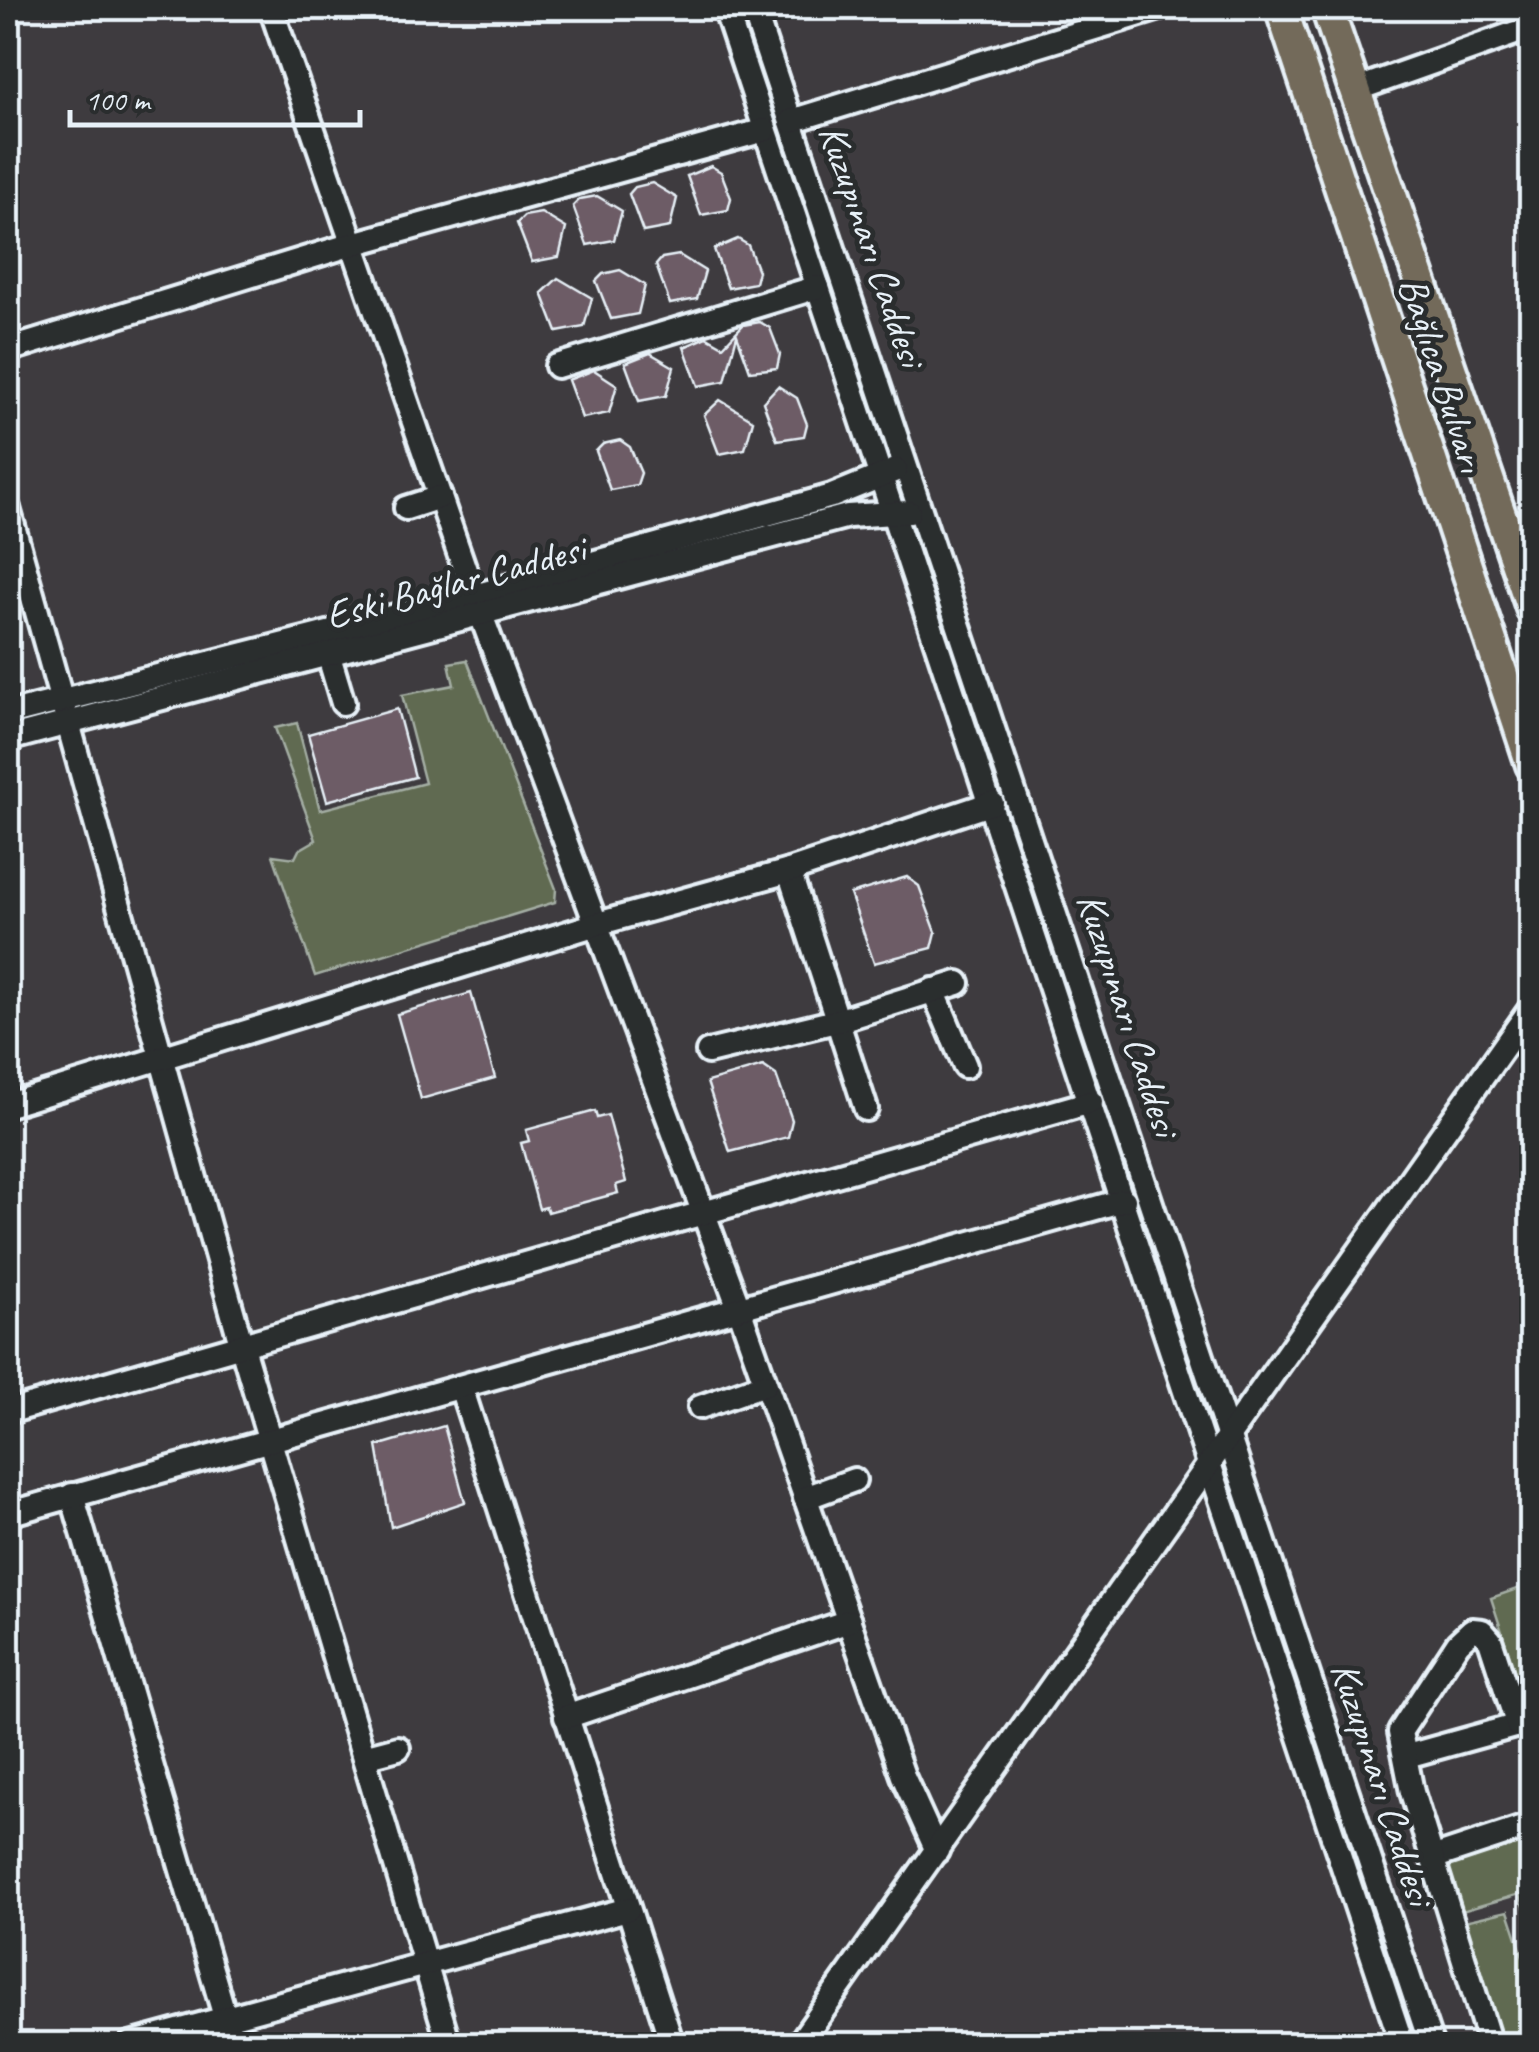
<svg xmlns="http://www.w3.org/2000/svg" width="1539" height="2052" viewBox="0 0 1539 2052" font-family="Caveat,sans-serif">
<style>
.green{fill:#616a51;stroke:#a4aea4;stroke-width:2.5}
.building{fill:#6d5c66;stroke:#e8f1f8;stroke-width:2.5}
.lines{fill:none;stroke-linecap:round;stroke-linejoin:round}
.minor-casing{stroke:#e8f1f8;stroke-width:30}
.major-casing{stroke:#e8f1f8;stroke-width:38}
.minor{stroke:#2a2d2e;stroke-width:22}
.major{stroke:#736b5a;stroke-width:30}
.labels{text-anchor:middle;stroke-width:10;stroke-linejoin:round;paint-order:stroke}
.street-label{font-size:40px;fill:#e8f1f8;stroke:#2a2d2e}
</style>
<rect width="100%" height="100%" fill="#3e3b3f"/>
<filter id="ink" filterUnits="userSpaceOnUse"><feTurbulence type="fractalNoise" baseFrequency=".01" numOctaves="2"/><feDisplacementMap in="SourceGraphic" scale="20" xChannelSelector="R" yChannelSelector="G"/><feConvolveMatrix kernelMatrix="1 2 1 2 8 2 1 2 1" color-interpolation-filters="sRGB"/></filter>
<g filter="url(#ink)">
<g class="green">
<polygon points="467,660 556,889 555,902 315,976 273,855 295,858 299,850 316,840 275,728 297,723 320,810 425,783 402,695 454,685 449,663"/>
<polygon points="1531,1584 1531,1718 1530,1719 1491,1598"/>
<polygon points="1531,1833 1531,1927 1520,1894 1455,1913 1438,1865"/>
<polygon points="1508,1911 1531,1980 1531,2044 1498,2044 1456,1923"/>
</g>
<g class="building">
<polygon points="711,166 721,172 731,198 728,210 701,215 687,176"/>
<polygon points="652,183 677,198 670,227 643,232 629,194 635,187"/>
<polygon points="597,196 622,211 614,240 587,245 573,206 580,199"/>
<polygon points="541,213 566,228 559,257 532,262 517,223 524,216"/>
<polygon points="738,239 748,245 758,271 755,283 728,288 714,249"/>
<polygon points="679,255 705,271 697,299 670,304 656,265 662,258"/>
<polygon points="620,270 645,285 638,314 611,319 596,281 603,274"/>
<polygon points="558,278 592,298 584,327 557,332 542,293"/>
<polygon points="760,322 770,328 780,354 777,368 750,371 737,335 725,381 698,386 684,347 707,337 723,346 743,325"/>
<polygon points="650,353 674,367 666,396 639,401 625,363"/>
<polygon points="594,370 617,385 609,413 582,418 568,380"/>
<polygon points="778,386 797,398 807,424 804,436 777,440 763,402"/>
<polygon points="720,400 753,420 745,449 719,454 704,415"/>
<polygon points="620,440 630,447 641,473 637,485 610,490 596,451 603,444"/>
<polygon points="397,709 415,777 327,801 308,734"/>
<polygon points="907,877 919,886 936,932 932,948 874,963 850,894"/>
<polygon points="471,993 495,1078 421,1099 397,1014"/>
<polygon points="763,1066 776,1075 792,1120 788,1137 730,1152 707,1082"/>
<polygon points="595,1111 597,1118 608,1115 626,1182 616,1185 618,1193 548,1212 546,1207 539,1209 521,1143 529,1141 526,1130"/>
<polygon points="444,1426 465,1502 391,1527 377,1446"/>
</g>
<g class="lines">
<g class="minor-casing">
<g id="minor">
<polyline points="271,8 474,596 739,1308 903,1776 937,1851"/>
<polyline points="725,8 1402,2044"/>
<polyline points="753,8 1431,2044"/>
<polyline points="1355,90 1532,27"/>
<polyline points="791,121 1160,8"/>
<polyline points="8,350 353,244 765,130"/>
<polyline points="557,366 818,287"/>
<polyline points="8,508 242,1347 449,2044"/>
<polyline points="406,508 440,497"/>
<polyline points="328,653 343,703"/>
<polyline points="8,714 474,596 832,496 896,470"/>
<polyline points="8,739 848,516 909,512"/>
<polyline points="789,871 866,1109"/>
<polyline points="933,990 965,1066"/>
<polyline points="708,1052 840,1020 958,983"/>
<polyline points="8,1105 597,924 789,871 992,803"/>
<polyline points="461,1387 672,2044"/>
<polyline points="700,1407 765,1384"/>
<polyline points="8,1412 1091,1102"/>
<polyline points="72,1495 233,2044"/>
<polyline points="805,1498 854,1480"/>
<polyline points="8,1514 1124,1200"/>
<polyline points="566,1717 849,1621"/>
<polyline points="1407,1756 1529,1722"/>
<polyline points="364,1757 398,1748"/>
<polyline points="1432,1858 1532,1825"/>
<polyline points="130,2044 628,1909"/>
<polyline points="799,2044 1532,1007"/>
<polyline points="1490,2044 1412,1792 1400,1732 1458,1643 1472,1630 1482,1631 1490,1640 1518,1726"/>
</g>
</g>
<g class="major-casing">
<g id="major">
<polyline points="1281,8 1532,765"/>
<polyline points="1327,8 1532,608"/>
</g>
</g>
<use href="#minor" class="minor"/>
<use href="#major" class="major"/>
</g>
</g>
<g class="labels">
<g class="street-label">
<text transform="translate(873 245) rotate(71)" y="14">Kuzupınarı Caddesi</text>
<text transform="translate(1443 374) rotate(72)" y="14">Bağlıca Bulvarı</text>
<text transform="translate(455 581) rotate(-15)" y="14">Eski Bağlar Caddesi</text>
<text transform="translate(1129 1014) rotate(72)" y="14">Kuzupınarı Caddesi</text>
<text transform="translate(1383 1783) rotate(72)" y="14">Kuzupınarı Caddesi</text>
</g>
</g>
<rect width="1539" height="2052" fill="none" stroke="#2a2d2e" stroke-width="40"/>
<rect x="20" y="20" width="1499" height="2012" fill="none" stroke="#e8f1f8" stroke-width="4" filter="url(#ink)"/>
<path d="M70 110v15h290v-15" fill="none" stroke="#e8f1f8" stroke-width="5"/>
<text x="85" y="110" font-size="30" fill="#e8f1f8" stroke="#2a2d2e" stroke-width="8" paint-order="stroke">100 m</text>
</svg>
